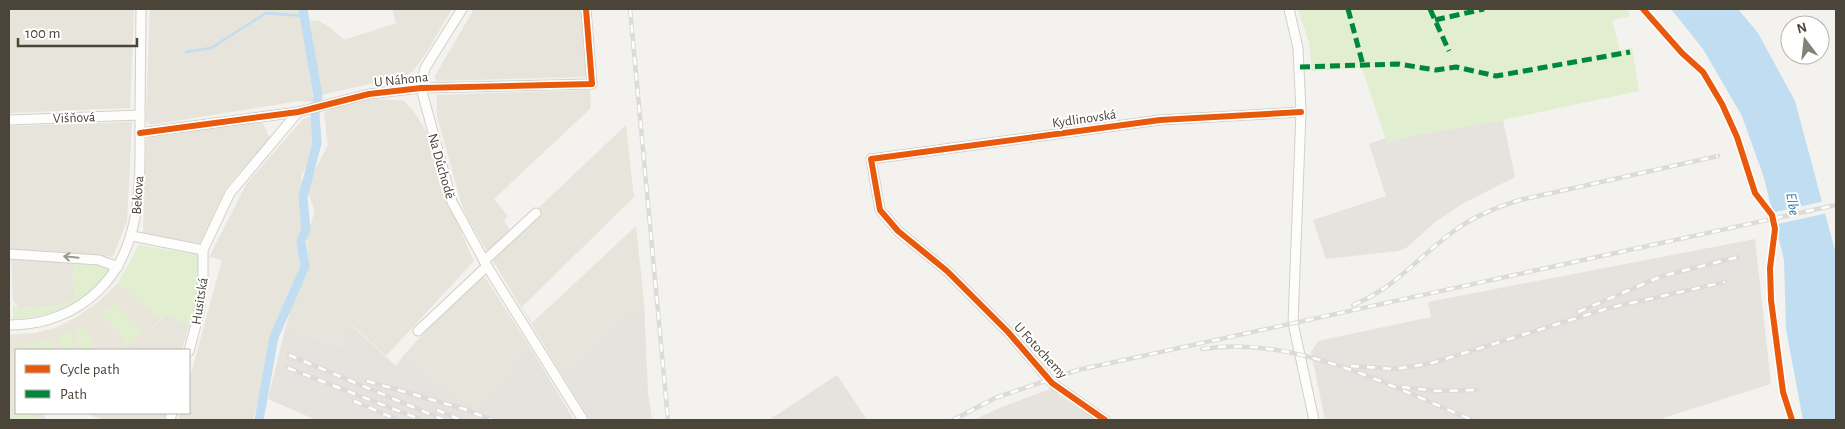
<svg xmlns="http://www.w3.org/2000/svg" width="1845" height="429" viewBox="0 0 1845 429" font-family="'Alegreya Sans',sans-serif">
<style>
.residential{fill:#e7e4dc}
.industrial{fill:#e6e2de}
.education{fill:#eae5da}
.green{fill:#e1eecf}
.parking{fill:#e6e3df}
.water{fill:#c0ddf1}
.pier{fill:#f4f2ee}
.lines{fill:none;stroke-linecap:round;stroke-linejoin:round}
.stream{stroke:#c0ddf1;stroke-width:2.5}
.canal{stroke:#c0ddf1;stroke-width:9}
.street-casing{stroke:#d2d0cb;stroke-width:11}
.street{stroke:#fdfdfc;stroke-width:9}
.rail-casing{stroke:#dbdbda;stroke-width:4.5}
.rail{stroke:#fff;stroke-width:2.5;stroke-dasharray:8;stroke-linecap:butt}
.quiet{stroke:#00873e;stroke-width:5;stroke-dasharray:10 5;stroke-linecap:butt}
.cycleway-casing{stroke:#fff;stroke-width:9}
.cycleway{stroke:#e8590c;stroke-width:6}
.oneway{stroke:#9b9791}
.labels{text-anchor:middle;stroke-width:4;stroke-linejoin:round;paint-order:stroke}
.street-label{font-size:14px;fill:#4b4439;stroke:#fff}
.water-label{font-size:15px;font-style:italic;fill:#2e7ab2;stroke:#fff}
</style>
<rect width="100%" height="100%" fill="#f4f2ee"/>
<g class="residential">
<polygon points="9,9 134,9 130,108 9,113"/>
<polygon points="150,9 300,10 314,102 299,101 151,125 146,121 146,111"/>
<polygon points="392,9 452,9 425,55 411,73 395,82 384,81 321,95 310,20 319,21 331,28 344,40 396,23"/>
<polygon points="474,9 582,9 588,77 437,81 434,77"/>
<polygon points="590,90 591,108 494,199 508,216 504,221 512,233 626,125 634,197 522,307 532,323 636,226 644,302 562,375 469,221 462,206 437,116 437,95"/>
<polygon points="361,99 403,100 415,113 430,138 446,198 474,261 386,356 351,324 343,347 285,329 293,302 308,273 307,234 315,211 307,190 307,185 328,145 324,112"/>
<polygon points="318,114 322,139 301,176 308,212 300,233 300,273 285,302 253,420 178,420 180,413 189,413 189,381 222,260 209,257 247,183 303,119"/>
<polygon points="132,122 127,221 113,257 9,249 9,126"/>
<polygon points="262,122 270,138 226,188 200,243 143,234 146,141 148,138"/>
<polygon points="11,257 73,260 74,300 57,306 19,308 13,301"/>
<polygon points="480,276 485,277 530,347 476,410 403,356 465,288"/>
<polygon points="167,314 189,326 182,350 120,350 138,341"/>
<polygon points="84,413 166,413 164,420 103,420"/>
</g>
<g class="industrial">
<polygon points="1503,120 1515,177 1462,204 1434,223 1406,248 1398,251 1326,259 1313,220 1386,196 1369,144 1385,138 1387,143 1415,135"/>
<polygon points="1755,239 1771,384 1666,417 1662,420 1325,420 1311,352 1318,341 1431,317 1428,302"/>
<polygon points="644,302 648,393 652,420 590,420 562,375"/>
<polygon points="350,324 396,366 403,356 476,410 530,347 574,420 316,420 268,399 285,329 343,347"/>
<polygon points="837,375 867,420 871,420 769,420"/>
<polygon points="1055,387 1058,395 1096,420 974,420 1002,407"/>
</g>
<polygon class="education" points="118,283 161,319 138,341 120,350 16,350 16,413 46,413 44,420 9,420 9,335 35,333 55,328 77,317 99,301"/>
<g class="green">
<polygon points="1298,9 1627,9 1630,16 1612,20 1620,50 1632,48 1639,91 1503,120 1415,135 1387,143 1362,68 1312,71 1309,43"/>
<path d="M139 245 199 255C199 274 200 310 189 326L167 314 161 319 118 283Z"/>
<path d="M73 260 102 263 107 268 108 272C88 303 49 317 13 320V304L19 308 57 306 74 300Z"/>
<polygon points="116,302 142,331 128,344 102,314"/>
<polygon points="88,328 93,350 78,350 74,331"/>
<polygon points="71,332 75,350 60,350 57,335"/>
<polygon points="52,339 54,350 22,350 21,346"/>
<polygon points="16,398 16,413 39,413 36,420 9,420"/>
</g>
<g class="parking">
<polygon points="1743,285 1756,345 1676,354 1662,301"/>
<polygon points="1410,322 1412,333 1419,333 1423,359 1398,364 1373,364 1316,354 1324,341"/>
</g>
<polygon class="water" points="1671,9 1738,9 1758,33 1795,101 1836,254 1836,420 1803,420 1786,329 1784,260 1764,178 1742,116 1703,49"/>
<polygon class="pier" points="1825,201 1828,213 1774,225 1771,213"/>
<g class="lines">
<polyline class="stream" points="186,52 211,48 266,13 304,16"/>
<polyline class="canal" points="259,420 274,337 305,267 301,241 306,229 303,197 317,143 315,114 318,96 303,9"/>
<g class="street-casing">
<g id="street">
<polyline points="462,9 425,68 421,88 452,202 487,266 583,420"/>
<polyline points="1289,9 1298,48 1301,112 1293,323 1314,420"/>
<polyline points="9,120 140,115"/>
<polyline points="140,133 298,112 369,94 421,88 592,84 586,9"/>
<polyline points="132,236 203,250"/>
<polyline points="9,254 99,260 118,267"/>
<polyline points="484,261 536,213"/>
<path d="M9 325C39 325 66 317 90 298 145 254 140 179 140 115 140 80 141 44 141 9"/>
<polyline points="418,331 487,266"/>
<polyline points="189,351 199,313 203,282 203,250 230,193 298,112"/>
<polyline points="170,420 172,413"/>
<polyline points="1105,420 1052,383 1008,332 947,271 898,231 880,210 871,159 1160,120 1301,112"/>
</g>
</g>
<use href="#street" class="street"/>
<g class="rail-casing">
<g id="rail">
<polyline points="630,9 668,420"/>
<path d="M1353 305C1397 287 1418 257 1454 231 1474 216 1497 207 1520 200L1718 156"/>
<polyline points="1578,312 1662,276 1738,257"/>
<path d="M1202 349C1293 334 1391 387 1473 420"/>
<polyline points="289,355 444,420"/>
<polyline points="1351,366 1396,369 1432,363 1609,308 1725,282"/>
<polyline points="288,368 422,420"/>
<polyline points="367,381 464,409 492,420"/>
<polyline points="1402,387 1436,391 1476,390"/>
<polyline points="354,401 398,420"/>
<polyline points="437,410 461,420"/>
<polyline points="953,420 995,398 1078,370 1836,205"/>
</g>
</g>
<use href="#rail" class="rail"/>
<g class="quiet">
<polyline points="1348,9 1363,65"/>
<polyline points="1430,9 1449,51"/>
<polyline points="1435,20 1484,9"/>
<polyline points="1300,67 1398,64 1436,70 1456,67 1496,76 1630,52"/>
</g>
<g class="cycleway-casing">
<g id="cycleway">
<polyline points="1643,9 1682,53 1703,72 1722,104 1737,137 1755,193 1772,215 1775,229 1770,268 1771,300 1783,392 1792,420"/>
<polyline points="140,133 298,112 369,94 421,88 592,84 586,9"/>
<polyline points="1105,420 1052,383 1008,332 947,271 898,231 880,210 871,159 1160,120 1301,112"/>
</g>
</g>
<use href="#cycleway" class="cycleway"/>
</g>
<defs><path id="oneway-shaft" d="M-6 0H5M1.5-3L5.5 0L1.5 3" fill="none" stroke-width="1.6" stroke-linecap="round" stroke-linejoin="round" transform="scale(1.25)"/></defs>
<use class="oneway" href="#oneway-shaft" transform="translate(71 257) rotate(-174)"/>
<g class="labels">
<g class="street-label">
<text transform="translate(401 79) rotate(-6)" y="5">U Náhona</text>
<text transform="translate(74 117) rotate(-2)" y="5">Višňová</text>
<text transform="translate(1084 118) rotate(-8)" y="5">Kydlinovská</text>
<text transform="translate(442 166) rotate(74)" y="5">Na Důchodě</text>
<text transform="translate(137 195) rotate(-86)" y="5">Bekova</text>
<text transform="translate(199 301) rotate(-81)" y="5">Husitská</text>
<text transform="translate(1041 350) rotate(47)" y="5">U Fotochemy</text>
</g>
<g class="water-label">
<text transform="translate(1793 204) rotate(81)" y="5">Elbe</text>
</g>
</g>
<rect width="1845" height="429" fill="none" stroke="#4b4439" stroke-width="20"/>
<rect x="15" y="349" width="175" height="65" fill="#ffffff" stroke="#b7b4b0"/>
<rect x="25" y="365" width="25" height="8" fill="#e8590c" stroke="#b7b4b0"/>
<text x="60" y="374" font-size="15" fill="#4b4439">Cycle path</text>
<rect x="25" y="390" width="25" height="8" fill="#00873e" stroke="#b7b4b0"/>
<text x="60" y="399" font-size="15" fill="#4b4439">Path</text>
<g transform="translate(1805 40) rotate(345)"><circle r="24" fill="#ffffff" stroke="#b7b4b0"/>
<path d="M0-4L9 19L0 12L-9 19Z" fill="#868178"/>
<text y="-8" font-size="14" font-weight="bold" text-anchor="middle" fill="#4b4439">N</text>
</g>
<path d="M18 38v8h119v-8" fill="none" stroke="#4b4439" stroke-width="2.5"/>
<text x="25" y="38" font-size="15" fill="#4b4439" stroke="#ffffff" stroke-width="4" paint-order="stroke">100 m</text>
</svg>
